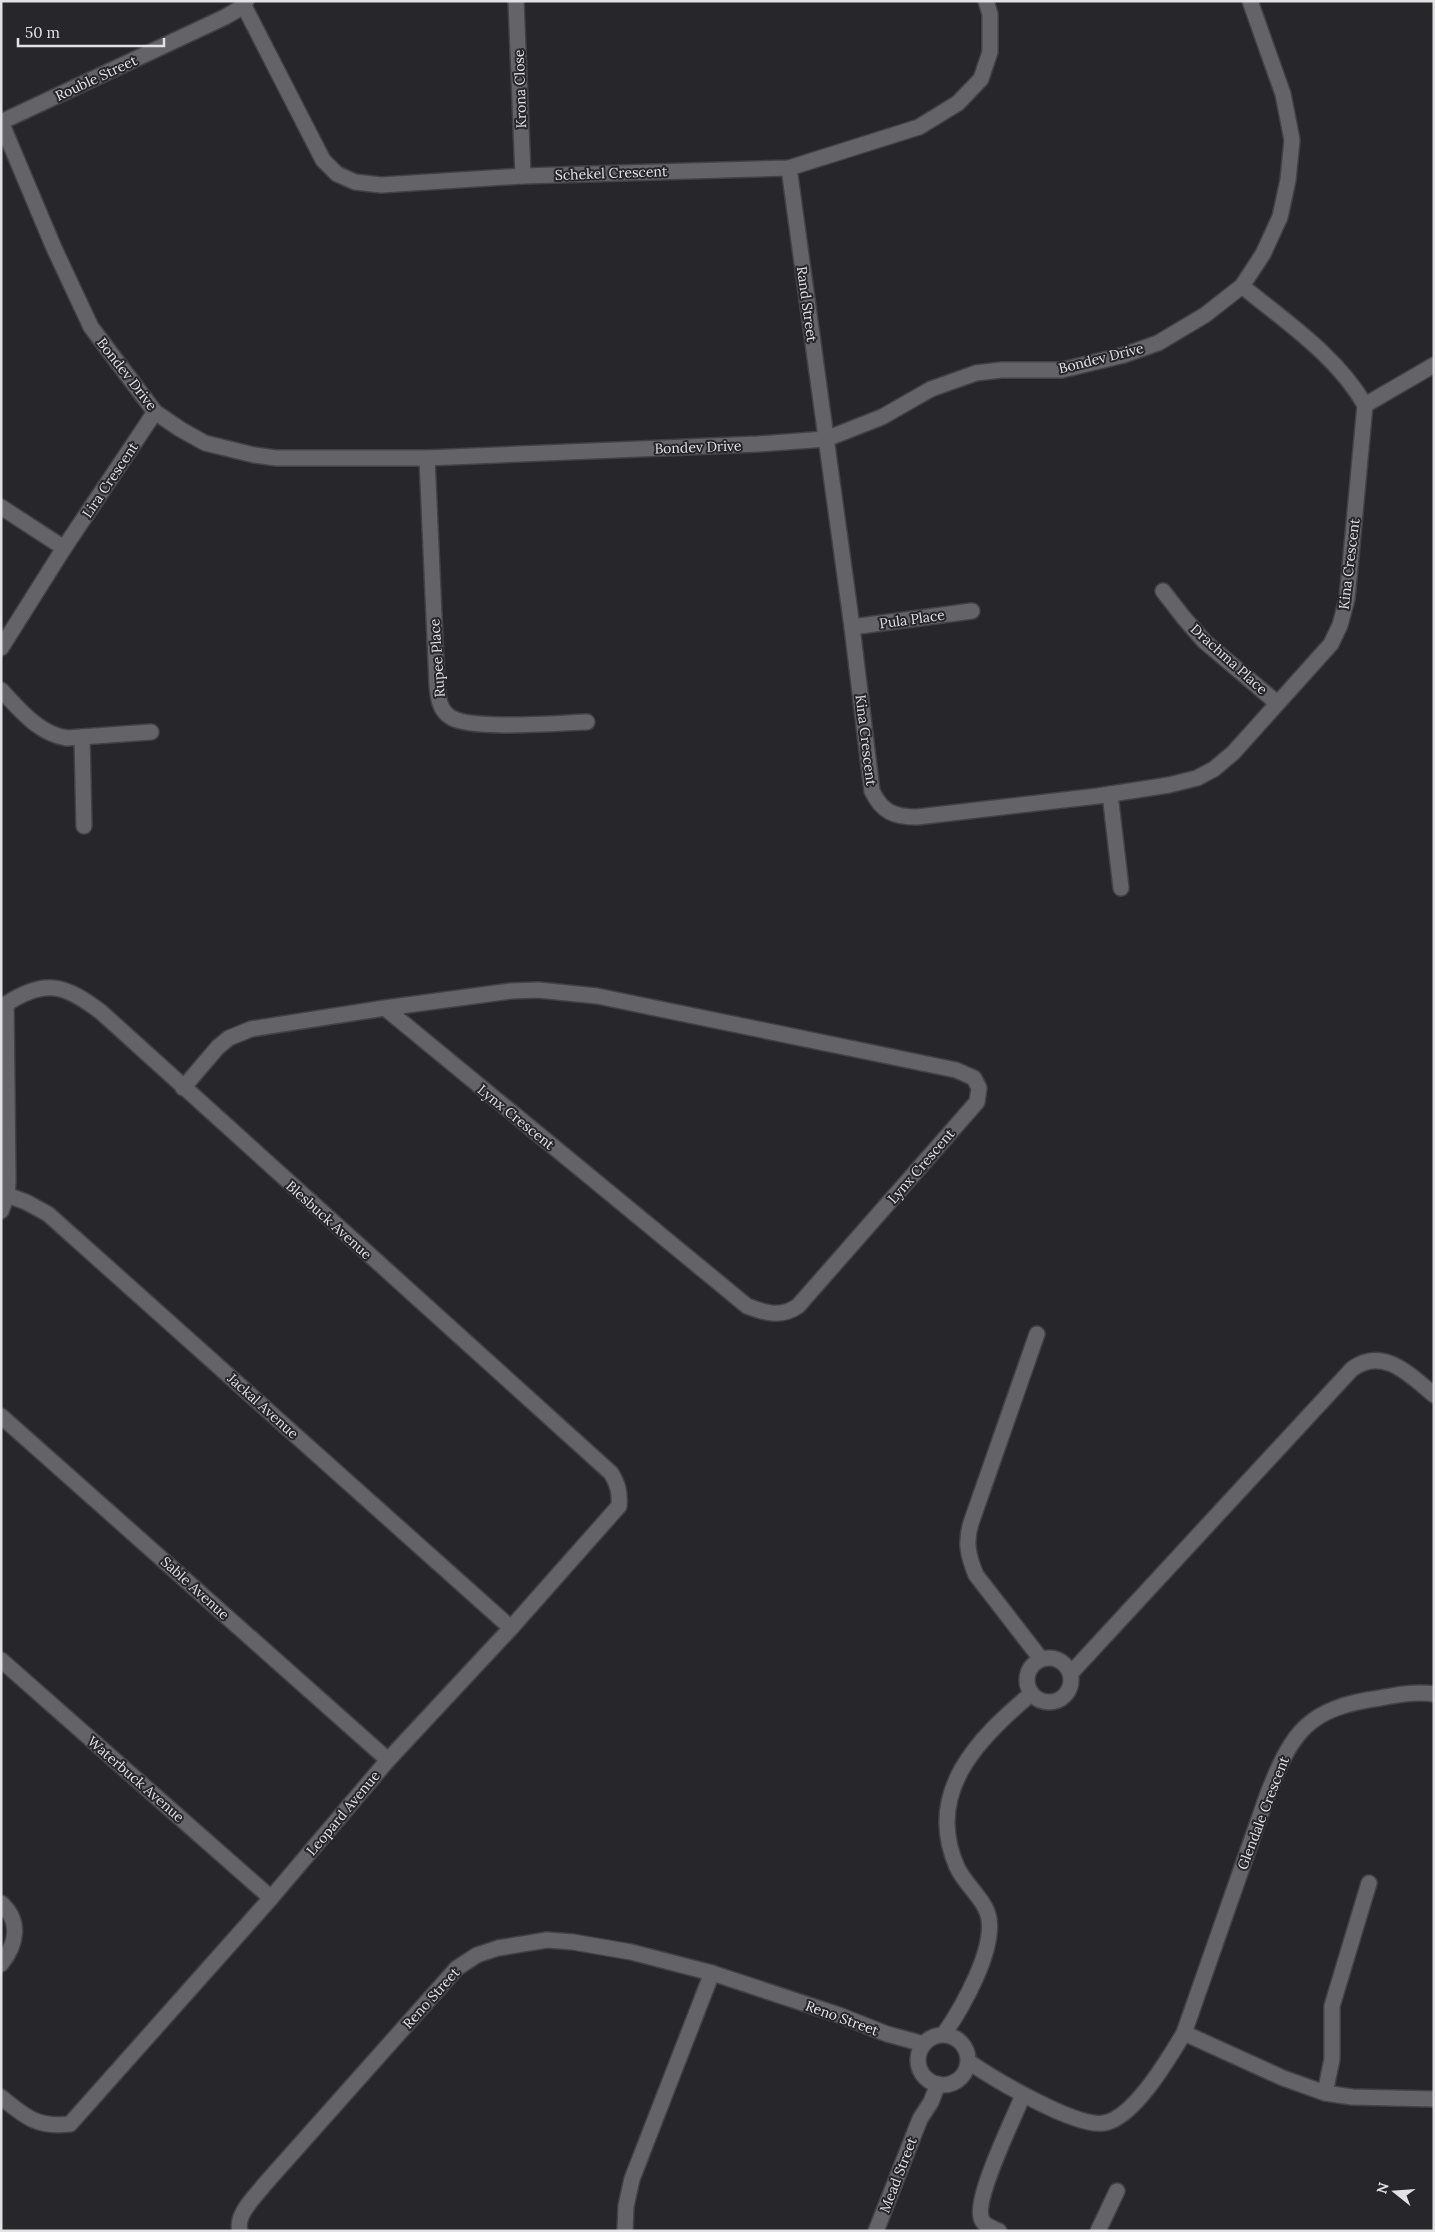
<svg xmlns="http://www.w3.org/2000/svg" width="1435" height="2232" viewBox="0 0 1435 2232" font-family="Lora,serif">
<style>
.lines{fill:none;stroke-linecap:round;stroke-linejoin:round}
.minor-casing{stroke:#424145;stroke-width:18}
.minor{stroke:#646468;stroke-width:15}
.labels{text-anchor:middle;stroke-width:4;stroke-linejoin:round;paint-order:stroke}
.street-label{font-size:14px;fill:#e2e1e4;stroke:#27262a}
</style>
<rect width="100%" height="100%" fill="#27262a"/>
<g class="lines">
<g class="minor-casing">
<g id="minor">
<polyline points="246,1 244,6 323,160 337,174 355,182 381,185 523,176 789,168 919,127 958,103 981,79 990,52 990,14 986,1"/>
<polyline points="516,1 523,176"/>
<polyline points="244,6 225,17 1,122 54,248 91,327 155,412 180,429 205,443 254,455 276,458 427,458 758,444 826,439 882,417 931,389 976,373 1001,370 1062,370 1124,355 1158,343 1205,315 1242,286 1263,254 1280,217 1288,180 1292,140 1283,94 1250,1"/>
<path d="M789 168 852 627 872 791C882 812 894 817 917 817L1098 796 1169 785 1197 778 1214 769 1233 753 1331 644 1340 625 1347 599 1365 405C1337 356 1286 322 1242 286"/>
<polyline points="1365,405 1434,365"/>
<path d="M427 458 437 684C438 697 439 711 452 718 474 730 558 723 587 722"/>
<polyline points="1,507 64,548"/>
<polyline points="1163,591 1184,618 1204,641 1277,703"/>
<polyline points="852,627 972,611"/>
<polyline points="1,648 64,548 155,412"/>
<path d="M1 690C20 710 39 734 67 738L151 732"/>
<polyline points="82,737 84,826"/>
<polyline points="1110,794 1121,888"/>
<path d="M183 1088 218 1047 229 1038 251 1029 385 1008 511 991 538 990 597 996 956 1070 974 1078 979 1088 977 1102 798 1306C781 1318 765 1313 747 1306L385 1008"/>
<polyline points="7,1195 26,1202 48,1214 511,1628"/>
<polyline points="1,1211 7,1195 8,1181 6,1004"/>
<path d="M1037 1334 971 1523C965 1542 968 1556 976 1575L1041 1659"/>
<polyline points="1,1416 388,1760"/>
<circle cx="1049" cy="1680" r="22"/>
<polyline points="1,1660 271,1898"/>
<path d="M1071 1673 1352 1369C1383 1346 1410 1375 1434 1395"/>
<path d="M1 1903C21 1921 17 1944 1 1964"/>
<polyline points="1184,2033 1283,2078 1325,2093 1352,2097 1434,2099"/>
<path d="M944 2034C962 2008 994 1952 989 1919 986 1900 965 1885 957 1867 924 1793 978 1738 1031 1694"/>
<circle cx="943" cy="2060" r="25"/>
<path d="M969 2062C994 2079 1076 2128 1104 2123 1134 2118 1169 2058 1184 2033L1267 1796C1292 1731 1308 1708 1380 1698 1397 1695 1416 1691 1434 1694"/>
<polyline points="1325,2093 1332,2059 1332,2006 1369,1883"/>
<path d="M1 2097C25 2117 38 2128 70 2124L271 1898 388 1760 511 1628 619 1506C620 1493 618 1484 611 1473L101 1012C65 985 46 978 6 1004"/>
<path d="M240 2231C235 2215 255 2197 264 2185L457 1968 477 1955 498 1948 547 1940 573 1942 631 1952 712 1973 839 2015 887 2034 924 2044"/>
<polyline points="625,2231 626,2206 632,2179 712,1973"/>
<polyline points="876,2231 920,2119 931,2102 938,2084"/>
<path d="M999 2231C992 2228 982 2225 981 2217 975 2196 1014 2118 1023 2095"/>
<polyline points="1098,2231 1117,2191"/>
</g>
</g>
<use href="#minor" class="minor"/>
</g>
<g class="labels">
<g class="street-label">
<text transform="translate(96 78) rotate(-25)" y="5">Rouble Street</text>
<text transform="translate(520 89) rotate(-92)" y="5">Krona Close</text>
<text transform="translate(611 173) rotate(-2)" y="5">Schekel Crescent</text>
<text transform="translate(807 304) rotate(82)" y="5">Rand Street</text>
<text transform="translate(1101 358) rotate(-14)" y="5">Bondev Drive</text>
<text transform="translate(127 374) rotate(52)" y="5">Bondev Drive</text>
<text transform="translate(698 447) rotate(-2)" y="5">Bondev Drive</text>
<text transform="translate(110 480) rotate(-56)" y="5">Lira Crescent</text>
<text transform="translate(1349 564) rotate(-83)" y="5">Kina Crescent</text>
<text transform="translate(912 619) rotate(-8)" y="5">Pula Place</text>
<text transform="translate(437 658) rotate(-94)" y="5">Rupee Place</text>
<text transform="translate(1229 659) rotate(42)" y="5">Drachma Place</text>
<text transform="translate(866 740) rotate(83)" y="5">Kina Crescent</text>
<text transform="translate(516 1117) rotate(39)" y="5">Lynx Crescent</text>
<text transform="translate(921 1166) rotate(-49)" y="5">Lynx Crescent</text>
<text transform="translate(329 1220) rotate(42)" y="5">Blesbuck Avenue</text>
<text transform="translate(263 1406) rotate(42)" y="5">Jackal Avenue</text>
<text transform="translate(195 1588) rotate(42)" y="5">Sable Avenue</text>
<text transform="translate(136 1779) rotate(41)" y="5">Waterbuck Avenue</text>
<text transform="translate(343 1813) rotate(-50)" y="5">Leopard Avenue</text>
<text transform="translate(1263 1813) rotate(-69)" y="5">Glendale Crescent</text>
<text transform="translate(431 1998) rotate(-48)" y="5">Reno Street</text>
<text transform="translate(842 2018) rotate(20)" y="5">Reno Street</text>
<text transform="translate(898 2175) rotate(-69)" y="5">Mead Street</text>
</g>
</g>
<rect width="1435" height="2232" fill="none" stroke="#e2e1e4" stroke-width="5"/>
<g transform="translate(1395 2192) rotate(287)" stroke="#27262a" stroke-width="4" paint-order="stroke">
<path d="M0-4L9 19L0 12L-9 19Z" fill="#e2e1e4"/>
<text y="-8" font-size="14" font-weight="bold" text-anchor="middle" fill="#e2e1e4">N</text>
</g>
<path d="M18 38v8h146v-8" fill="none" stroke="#e2e1e4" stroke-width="2.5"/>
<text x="25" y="38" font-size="15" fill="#e2e1e4" stroke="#27262a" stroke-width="4" paint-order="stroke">50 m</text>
</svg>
